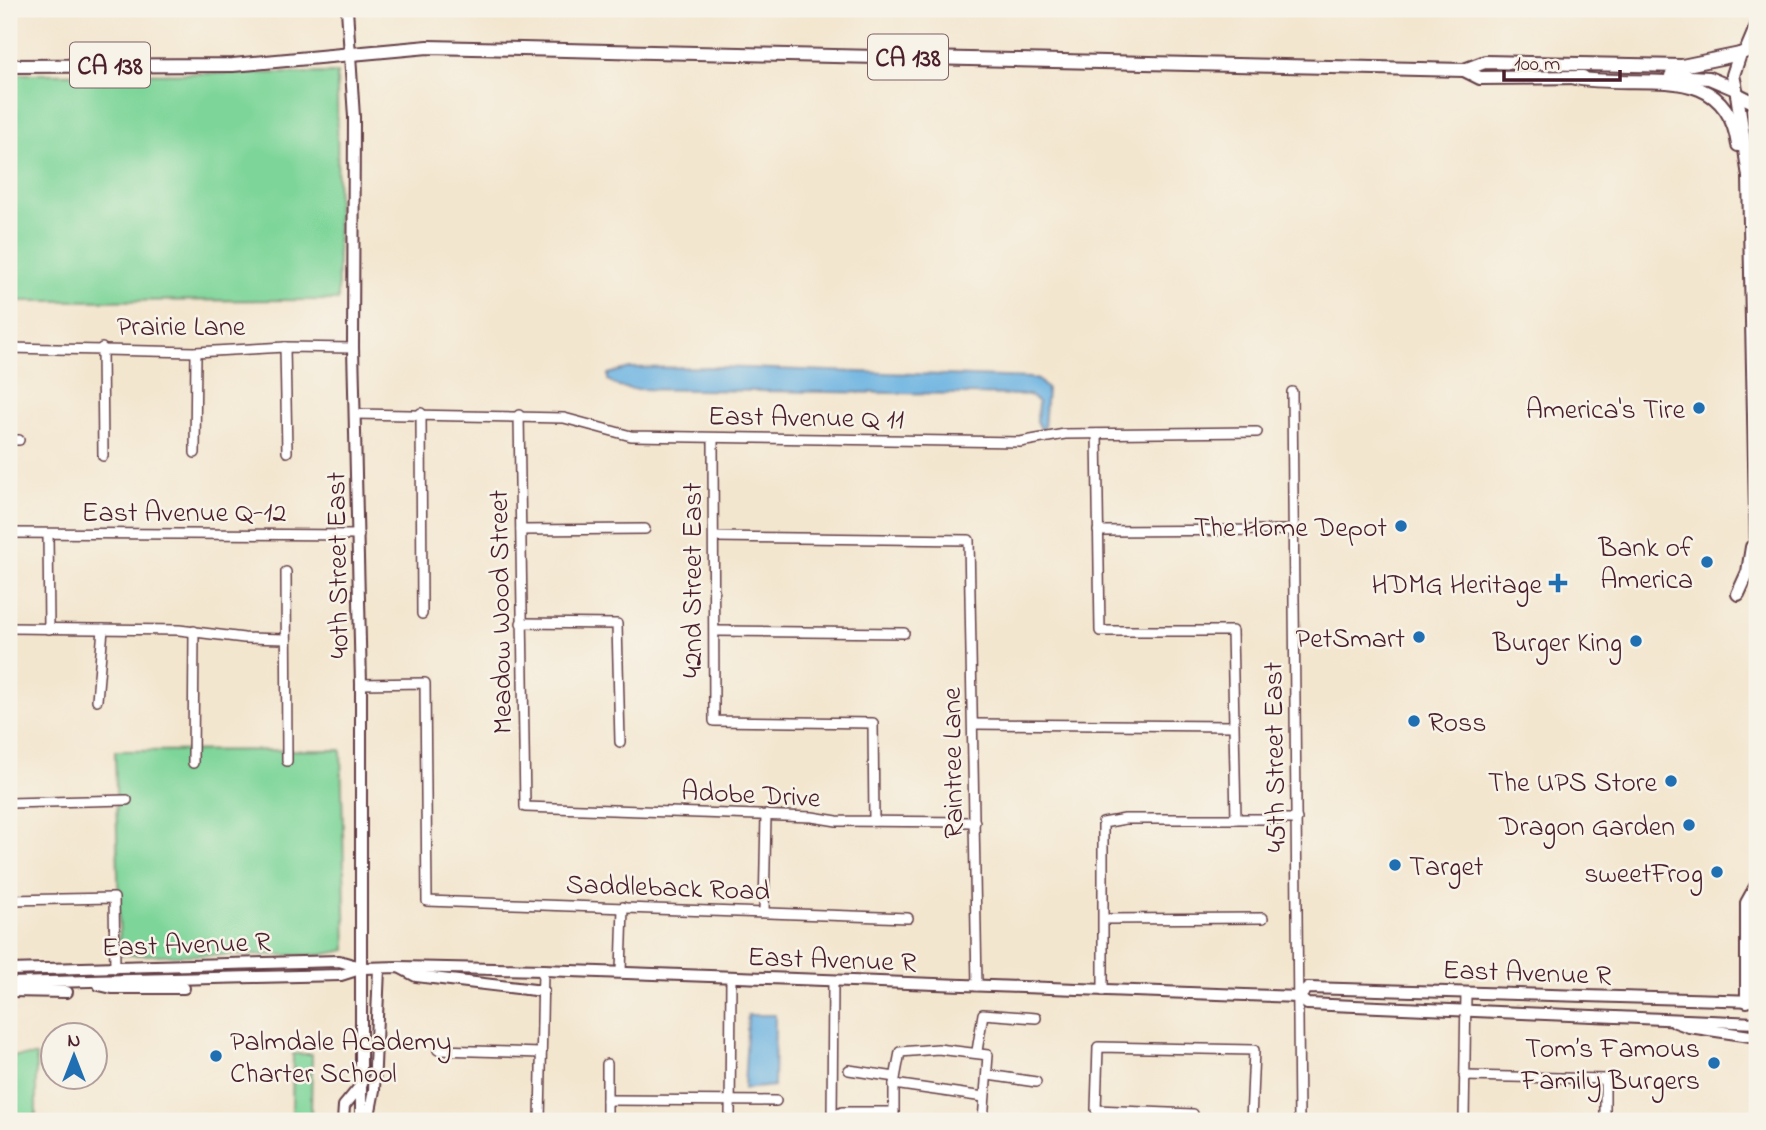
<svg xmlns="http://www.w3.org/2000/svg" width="1766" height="1130" viewBox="0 0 1766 1130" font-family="'Indie Flower',sans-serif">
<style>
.green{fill:#7ed59a;stroke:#647a62;stroke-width:2}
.water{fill:#6ab2e1;stroke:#5a6886;stroke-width:2}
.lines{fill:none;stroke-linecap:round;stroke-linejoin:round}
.minor-casing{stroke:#633d44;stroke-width:12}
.major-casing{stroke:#633d44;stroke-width:14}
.highway-casing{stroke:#633d44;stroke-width:16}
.minor{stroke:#fff;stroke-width:9}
.major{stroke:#fff;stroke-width:10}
.highway{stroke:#fff;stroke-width:12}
.poi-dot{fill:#1f6fb2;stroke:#f7f3e8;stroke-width:2.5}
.labels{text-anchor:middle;stroke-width:5;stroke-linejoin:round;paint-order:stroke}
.shield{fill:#f7f3e8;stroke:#7e5f64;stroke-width:2}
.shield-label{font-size:26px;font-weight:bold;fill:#4a1f2b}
.street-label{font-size:28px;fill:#4a1f2b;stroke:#f7f3e8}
.poi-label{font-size:28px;fill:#4a1f2b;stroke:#f7f3e8;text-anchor:end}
</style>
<rect width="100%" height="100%" fill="#f7f3e8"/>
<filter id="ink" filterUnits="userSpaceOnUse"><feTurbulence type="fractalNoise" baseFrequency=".0143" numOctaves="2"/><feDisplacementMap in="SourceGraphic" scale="14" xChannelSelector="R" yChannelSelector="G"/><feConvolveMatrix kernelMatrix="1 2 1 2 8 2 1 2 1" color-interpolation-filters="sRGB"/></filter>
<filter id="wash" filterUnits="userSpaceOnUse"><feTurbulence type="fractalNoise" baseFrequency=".00686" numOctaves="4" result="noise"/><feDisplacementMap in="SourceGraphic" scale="28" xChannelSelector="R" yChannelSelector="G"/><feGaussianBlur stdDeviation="1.57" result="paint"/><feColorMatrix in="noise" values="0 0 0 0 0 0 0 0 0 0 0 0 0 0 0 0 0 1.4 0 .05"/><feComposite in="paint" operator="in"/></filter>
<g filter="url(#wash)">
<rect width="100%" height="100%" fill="#f3e6cf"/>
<g class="green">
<polygon points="337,73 338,300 9,301 9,74"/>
<polygon points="341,750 346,950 321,955 120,955 115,751"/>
<polygon points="293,1054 312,1054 311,1116 292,1116"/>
<rect x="9" y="1056" width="27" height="60"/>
</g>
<g class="water">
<polygon points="717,367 1030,378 1038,380 1047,389 1044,428 1042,431 1037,421 1038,402 1028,395 632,389 619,387 608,380 608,374 630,368"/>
<polygon points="748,1015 775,1015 774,1086 744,1089"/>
</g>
</g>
<g filter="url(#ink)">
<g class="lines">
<g class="minor-casing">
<g id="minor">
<polyline points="285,347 287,452"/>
<polyline points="9,348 196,352 285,347 353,348"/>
<polyline points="102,348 103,456"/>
<polyline points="1292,392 1299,1121"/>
<polyline points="421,413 422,614"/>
<polyline points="355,414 564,418 631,436 1020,442 1065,434 1257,432"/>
<polyline points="519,415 525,807 812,817 837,821 975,822"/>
<polyline points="1097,434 1100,631 1232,631 1236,819"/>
<polyline points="713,438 714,721 873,723 874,821"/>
<polyline points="9,440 19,440"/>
<polyline points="195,453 196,352"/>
<polyline points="521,530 645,529"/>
<polyline points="1098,531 1293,530"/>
<polyline points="9,533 359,535"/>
<polyline points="48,534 49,629"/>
<polyline points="714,537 969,540 977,986"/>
<polyline points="286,572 287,761"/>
<polyline points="521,623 617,624 620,742"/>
<polyline points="9,628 179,630 244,638 286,639"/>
<polyline points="715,631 904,633"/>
<polyline points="361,684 425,683 427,901 908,918"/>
<polyline points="97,700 103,629"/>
<polyline points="974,724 1233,726"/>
<polyline points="193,763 194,631"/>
<polyline points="9,803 127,800"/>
<polyline points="9,900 114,898 115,968"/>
<polyline points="764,912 766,815"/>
<polyline points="1104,919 1263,918"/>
<polyline points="621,972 623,907"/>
<polyline points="1103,991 1103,823 1125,819 1297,819"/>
<polyline points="438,1050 541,1053"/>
<polyline points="977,1051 983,1014 1036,1018"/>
<polyline points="849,1070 895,1077"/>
<polyline points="988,1075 1036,1082"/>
<polyline points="1464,1076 1605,1079 1605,1121"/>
<polyline points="894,1084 984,1097"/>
<polyline points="607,1100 776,1101"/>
<polyline points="893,1112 842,1112 832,1117 842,1121 894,1121"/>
<polyline points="540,1121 543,970"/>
<polyline points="607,1121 607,1064"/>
<polyline points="730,1121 731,977"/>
<polyline points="832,1121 833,981"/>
<polyline points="894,1121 894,1084 900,1052 938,1049 988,1055 983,1121"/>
<polyline points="1193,1121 1193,1114 1096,1110 1098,1047 1254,1050 1251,1121"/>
<polyline points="1464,1121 1466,993"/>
</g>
</g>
<g class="major-casing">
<g id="major">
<polyline points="347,9 354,117 353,348 361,684 361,1121"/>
<polyline points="1746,49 1757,23"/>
<polyline points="401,968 416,976 543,991"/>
<polyline points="9,970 339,961 363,968"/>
<polyline points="9,983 341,975 363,968 399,967 543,970 1299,997 1307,1004 1757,1023"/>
<polyline points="99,985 112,988 184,988"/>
<polyline points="9,991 67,992"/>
<polyline points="1299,997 1308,988 1757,1001"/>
<polyline points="1675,1022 1689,1027 1757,1037"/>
<polyline points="343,1121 344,1106 362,1084"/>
<polyline points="368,1121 374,1090 379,968"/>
</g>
</g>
<g class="highway-casing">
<g id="highway">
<polyline points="1757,46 1740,54 1733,75 1737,94 1757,104"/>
<polyline points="9,66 233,65 428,47 1464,70 1485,62 1682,66 1740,54"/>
<polyline points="1464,70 1480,78 1583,77"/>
<polyline points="1671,76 1709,78 1735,89"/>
<path d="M1575 78C1638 90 1726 57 1738 145"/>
<polyline points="1737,94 1749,177 1757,559"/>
<polyline points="1738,594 1748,572 1752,547"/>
<polyline points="1747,1001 1747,903 1757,885"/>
</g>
</g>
<use href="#minor" class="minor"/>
<use href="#major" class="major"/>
<use href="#highway" class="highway"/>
</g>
</g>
<g class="poi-dot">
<circle cx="1699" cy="408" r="7"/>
<circle cx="1401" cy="526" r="7"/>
<circle cx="1707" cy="562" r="7"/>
<path d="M1554.5 572.5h7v7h7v7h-7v7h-7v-7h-7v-7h7z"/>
<circle cx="1419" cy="637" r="7"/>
<circle cx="1636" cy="641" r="7"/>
<circle cx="1414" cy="721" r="7"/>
<circle cx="1671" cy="781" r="7"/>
<circle cx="1689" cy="825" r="7"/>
<circle cx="1395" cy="865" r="7"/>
<circle cx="1717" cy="872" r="7"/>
<circle cx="216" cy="1056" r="7"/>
<circle cx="1714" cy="1063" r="7"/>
</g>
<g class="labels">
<g class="shield">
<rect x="868" y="34.5" width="80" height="45" rx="5"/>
<rect x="70" y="42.5" width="80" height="45" rx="5"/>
</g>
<g class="shield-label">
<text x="908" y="66">CA 138</text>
<text x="110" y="74">CA 138</text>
</g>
<g class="street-label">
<text x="181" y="335">Prairie Lane</text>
<text transform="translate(806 416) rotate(1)" y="10">East Avenue Q 11</text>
<text x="184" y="521">East Avenue Q-12</text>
<text transform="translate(336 565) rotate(-91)" y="10">40th Street East</text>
<text transform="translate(691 580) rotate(-90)" y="10">42nd Street East</text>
<text transform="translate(499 612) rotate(-91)" y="10">Meadow Wood Street</text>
<text transform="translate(1273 757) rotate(-91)" y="10">45th Street East</text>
<text transform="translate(951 763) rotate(-91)" y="10">Raintree Lane</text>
<text transform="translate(751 793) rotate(3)" y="10">Adobe Drive</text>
<text transform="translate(668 886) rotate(2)" y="10">Saddleback Road</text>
<text transform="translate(186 943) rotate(-2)" y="10">East Avenue R</text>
<text transform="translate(832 958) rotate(2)" y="10">East Avenue R</text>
<text transform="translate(1527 971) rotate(2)" y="10">East Avenue R</text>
</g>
<g class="poi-label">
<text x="1685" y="418">America's Tire</text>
<text x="1387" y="536">The Home Depot</text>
<text x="1693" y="556">Bank of<tspan x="1693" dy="32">America</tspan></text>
<text x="1542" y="593">HDMG Heritage</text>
<text x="1405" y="647">PetSmart</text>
<text x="1622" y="651">Burger King</text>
<text x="1428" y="731" text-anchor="start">Ross</text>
<text x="1657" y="791">The UPS Store</text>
<text x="1675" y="835">Dragon Garden</text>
<text x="1409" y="875" text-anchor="start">Target</text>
<text x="1703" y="882">sweetFrog</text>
<text x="230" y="1050" text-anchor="start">Palmdale Academy<tspan x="230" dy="32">Charter School</tspan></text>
<text x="1700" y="1057">Tom’s Famous<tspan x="1700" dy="32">Family Burgers</tspan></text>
</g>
</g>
<rect width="1766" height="1130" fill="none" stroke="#f7f3e8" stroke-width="35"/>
<g transform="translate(74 1056)"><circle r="33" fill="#f7f3e8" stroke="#b29e9c" stroke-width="2"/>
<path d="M0-5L12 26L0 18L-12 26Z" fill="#1f6fb2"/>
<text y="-10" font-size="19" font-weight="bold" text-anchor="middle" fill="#4a1f2b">N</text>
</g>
<path d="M1504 70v10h116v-10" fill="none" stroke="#4a1f2b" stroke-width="3.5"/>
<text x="1514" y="70" font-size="21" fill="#4a1f2b" stroke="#f7f3e8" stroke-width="5" paint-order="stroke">100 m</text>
</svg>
